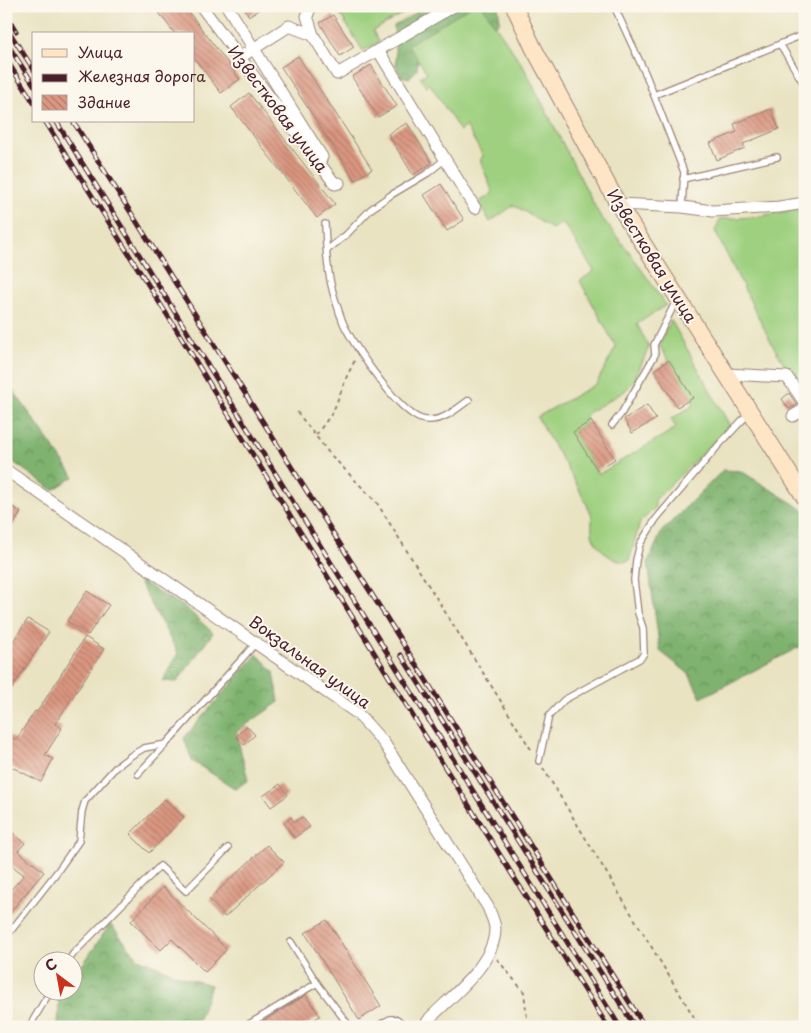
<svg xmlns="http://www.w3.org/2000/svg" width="811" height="1033" viewBox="0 0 811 1033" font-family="'Playpen Sans',sans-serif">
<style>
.forest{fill:url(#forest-crowns);stroke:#64684c}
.garden{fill:#9ed07f;stroke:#747855}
.building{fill:url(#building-back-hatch)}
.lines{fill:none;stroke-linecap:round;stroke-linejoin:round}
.lane-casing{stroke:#9a8176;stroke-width:8}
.street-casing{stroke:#9a8176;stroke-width:13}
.secondary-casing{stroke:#9a8176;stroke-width:18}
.path{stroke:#9a8176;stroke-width:2;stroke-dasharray:4 4;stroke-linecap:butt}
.lane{stroke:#fff;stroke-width:5.5}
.street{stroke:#fff;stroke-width:11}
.secondary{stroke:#fde5c5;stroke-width:16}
.rail-casing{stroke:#4a1f2b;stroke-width:5}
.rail{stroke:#fbf7ec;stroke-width:3;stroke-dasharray:9;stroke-linecap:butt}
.labels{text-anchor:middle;stroke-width:4;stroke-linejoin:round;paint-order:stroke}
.street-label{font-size:16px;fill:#4a1f2b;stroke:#fbf7ec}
</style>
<defs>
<pattern id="forest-crowns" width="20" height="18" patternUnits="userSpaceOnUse" patternTransform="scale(1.25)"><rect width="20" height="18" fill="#7eb26e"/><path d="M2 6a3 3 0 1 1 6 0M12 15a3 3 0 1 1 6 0" fill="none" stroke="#69905b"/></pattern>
<pattern id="building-back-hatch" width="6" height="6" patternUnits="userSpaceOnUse" patternTransform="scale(1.25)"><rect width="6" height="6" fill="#da9680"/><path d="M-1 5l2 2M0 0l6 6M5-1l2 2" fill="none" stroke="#b37a69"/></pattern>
</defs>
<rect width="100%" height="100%" fill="#fbf7ec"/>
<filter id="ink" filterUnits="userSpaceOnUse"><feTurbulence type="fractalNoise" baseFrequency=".02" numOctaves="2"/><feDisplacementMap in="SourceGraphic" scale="10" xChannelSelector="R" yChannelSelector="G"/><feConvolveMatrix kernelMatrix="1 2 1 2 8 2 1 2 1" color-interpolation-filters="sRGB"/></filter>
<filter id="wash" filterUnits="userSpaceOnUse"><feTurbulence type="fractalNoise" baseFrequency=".0096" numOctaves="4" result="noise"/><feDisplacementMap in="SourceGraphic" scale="20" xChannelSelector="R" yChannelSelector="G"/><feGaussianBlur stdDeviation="1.12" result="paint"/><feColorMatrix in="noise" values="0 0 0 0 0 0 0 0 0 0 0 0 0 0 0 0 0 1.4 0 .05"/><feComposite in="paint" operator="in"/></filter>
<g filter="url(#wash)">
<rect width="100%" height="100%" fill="#e9e3c2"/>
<g class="forest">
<polygon points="419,6 498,6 500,21 491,32 418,59 417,70 409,78 400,76 396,65 394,26 416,13"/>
<polygon points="6,380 74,477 53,490 6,457"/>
<polygon points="723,470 741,471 802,509 805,513 805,644 701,698 689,674 660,651 648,562 662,531"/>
<polygon points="138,580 186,608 213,633 177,682 163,681 178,653"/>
<polygon points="257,654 274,672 279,702 236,732 248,780 236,789 192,761 184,738"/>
<polygon points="110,924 138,958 185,978 211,985 196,1027 58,1027 59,999 65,991 72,990 73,979"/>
</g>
<g class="garden">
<polygon points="335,6 416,6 373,31 379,42 363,51"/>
<path d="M471 6H482L523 66 599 214 630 253 666 305 637 324 649 347 634 381 625 391 589 412 586 416 587 423 573 432 599 474 676 428 671 419 694 405 692 398 659 345 671 320 730 426 655 500V508L640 522 629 561C615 565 599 550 593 537 590 529 594 519 590 511 575 478 554 448 537 417L596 384 616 347 580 281 594 271 563 223 552 229 514 205 490 222 479 202 493 193 480 160 483 156 466 126 460 131 430 84 426 87 420 77 427 73 408 45Z"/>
<polygon points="805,208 805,398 772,344 715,231 720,219 754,217"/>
</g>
<g id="blocks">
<g class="building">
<polygon points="154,6 184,6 240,79 221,93 194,58 194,34 175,34"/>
<polygon points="243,6 264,6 249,16"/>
<polygon points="333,15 354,47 340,56 320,23"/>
<polygon points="298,56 372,169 355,180 281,67"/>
<polygon points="371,65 397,106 378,117 352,77"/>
<polygon points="249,93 335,204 317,218 231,107"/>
<polygon points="771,109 779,129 743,144 745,148 717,160 710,143 737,132 734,124"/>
<polygon points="407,123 432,163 413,175 388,134"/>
<polygon points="441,184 464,220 447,231 424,195"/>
<polygon points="669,360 693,398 677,407 654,370"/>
<polygon points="789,393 797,405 789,409 782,399"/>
<polygon points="647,405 656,419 632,433 624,419"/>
<polygon points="591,421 615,459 597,470 573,432"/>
<polygon points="6,503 21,512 6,538"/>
<polygon points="87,591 109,605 88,635 67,621"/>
<polygon points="28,619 49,632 6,697 6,652"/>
<polygon points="85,637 104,649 55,724 62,728 45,755 53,759 41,782 6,764 6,734 16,740 35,711 37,712"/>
<polygon points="247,726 255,735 244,745 236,736"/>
<polygon points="280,784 288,795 271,807 263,796"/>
<polygon points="165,799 184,817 149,853 130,834"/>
<polygon points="291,817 294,822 302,817 310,827 294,838 284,823"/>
<polygon points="6,828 25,843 18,851 44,872 6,917 6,895 24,875 6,861"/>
<polygon points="267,845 284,862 225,917 209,899"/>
<polygon points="163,887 227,949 205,972 172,939 161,950 131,921"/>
<polygon points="327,920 381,1006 359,1020 305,933"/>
<polygon points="306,995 320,1016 303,1027 254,1027"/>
</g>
</g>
</g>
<g filter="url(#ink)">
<use href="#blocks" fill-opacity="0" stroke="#9a8176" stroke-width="1"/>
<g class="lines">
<g class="lane-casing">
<g id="lane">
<polyline points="614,6 646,75 684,172 682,207"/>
<polyline points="780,44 805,86"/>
<polyline points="654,95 805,34"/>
<polyline points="683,179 777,157"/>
<path d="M325 224C326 249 327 275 335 299 338 308 341 319 345 327 356 348 402 419 426 420 444 421 455 410 469 400"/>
<polyline points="327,250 346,235 371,209 391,195 428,173 444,160"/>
<polyline points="612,425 621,414 655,355 654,345 676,301"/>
<polyline points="539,761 549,716 564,700 641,658 644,653 643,628 638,613 634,580 636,560 640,544 656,519 718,446 749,413"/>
<polyline points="138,774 166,744"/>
<polyline points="6,937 57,872 79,841 82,811 85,801 116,767 132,755 144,748 166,744 256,643"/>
<polyline points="291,942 317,983"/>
<polyline points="69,960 73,954 160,866 186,891 228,848"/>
<polyline points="29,1027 51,990"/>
<polyline points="244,1027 317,983 350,1027"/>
<polyline points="376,1027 390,1019 397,1019 406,1027"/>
</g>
</g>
<g class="street-casing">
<g id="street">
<polyline points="201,6 335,184 339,183"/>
<polyline points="227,6 322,157"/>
<polyline points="311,6 307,16 313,35"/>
<polyline points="378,50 475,208"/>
<polyline points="239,58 289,26 313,35 337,74 454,6"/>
<polyline points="618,204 682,207 713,211 779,207 805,203"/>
<polyline points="727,374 787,377 805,403"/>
<polyline points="793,416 805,409"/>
<path d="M6 470 358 714 384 743 488 907C490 913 495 922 495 929 495 963 453 995 430 1018L424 1027"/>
</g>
</g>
<g class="secondary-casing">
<polyline id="secondary" points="514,6 533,47 618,204 805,498"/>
</g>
<g class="path">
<polyline points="297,412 329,453 377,503 532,751"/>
<polyline points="316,435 333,412 347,376 355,360"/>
<polyline points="543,768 700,1027"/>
<polyline points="497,959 524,992 528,1027"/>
</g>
<use href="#lane" class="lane"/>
<use href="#street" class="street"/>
<use href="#secondary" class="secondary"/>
<g class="rail-casing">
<g id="rail">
<polyline points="6,15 16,31"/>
<polyline points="6,27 34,70"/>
<polyline points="6,42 34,85"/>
<polyline points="6,59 34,103"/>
<polyline points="45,121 176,329 424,734 608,1027"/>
<polyline points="56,121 620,1027"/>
<polyline points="73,121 645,1027"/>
<polyline points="401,655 635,1027"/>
</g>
</g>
<use href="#rail" class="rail"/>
</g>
</g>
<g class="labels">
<g class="street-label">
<text transform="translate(278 109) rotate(53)" y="6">Известковая улица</text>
<text transform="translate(652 256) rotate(58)" y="6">Известковая улица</text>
<text transform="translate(310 662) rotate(36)" y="6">Вокзальная улица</text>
</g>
</g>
<rect width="811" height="1033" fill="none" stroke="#fbf7ec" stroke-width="25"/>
<rect x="32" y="32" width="162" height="90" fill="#fbf7ec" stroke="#b4a19f"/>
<rect x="42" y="49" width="25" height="8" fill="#fde5c5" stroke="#b4a19f"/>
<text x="78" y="58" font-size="15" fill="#4a1f2b">Улица</text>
<rect x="42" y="74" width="25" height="8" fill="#4a1f2b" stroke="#b4a19f"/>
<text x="78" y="82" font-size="15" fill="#4a1f2b">Железная дорога</text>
<rect x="42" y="95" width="25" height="15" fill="url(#building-back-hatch)" stroke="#b4a19f"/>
<text x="78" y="108" font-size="15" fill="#4a1f2b">Здание</text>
<g transform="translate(58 976) rotate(328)"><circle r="24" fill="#fbf7ec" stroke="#b4a19f"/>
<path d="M0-4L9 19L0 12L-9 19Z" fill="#c8321e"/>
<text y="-8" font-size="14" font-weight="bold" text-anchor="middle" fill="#4a1f2b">С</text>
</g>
</svg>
